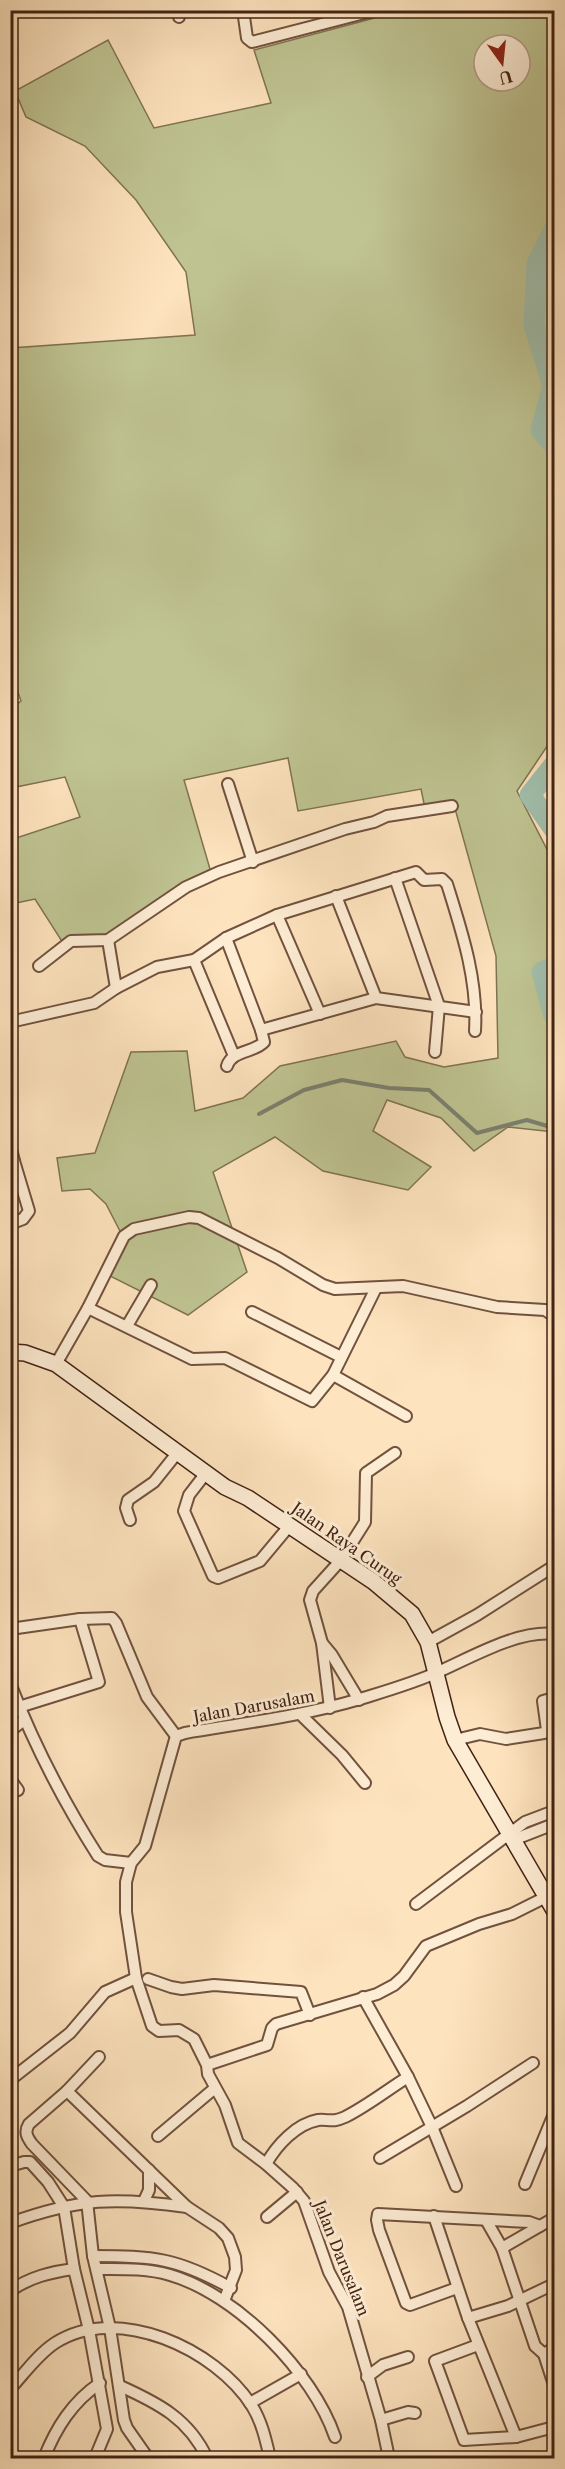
<svg xmlns="http://www.w3.org/2000/svg" width="565" height="2469" viewBox="0 0 565 2469" font-family="'Libre Caslon Text',serif">
<style>
.green{fill:#bfc492;stroke:#807352;stroke-width:1.5;fill-rule:evenodd}
.lines{fill:none;stroke-linecap:round;stroke-linejoin:round}
.stream{stroke:#7b806f;stroke-width:4}
.river{stroke:#a1bfac;stroke-width:21}
.minor-casing{stroke:#71523e;stroke-width:14}
.secondary-casing{stroke:#422213;stroke-width:18}
.minor{stroke:#feedd5;stroke-width:10}
.secondary{stroke:#feedd5;stroke-width:15}
.labels{text-anchor:middle;stroke-width:6;stroke-linejoin:round;paint-order:stroke}
.street-label{font-size:16px;fill:#422213;stroke:#feedd5}
</style>
<rect width="100%" height="100%" fill="#fde3be"/>
<filter id="stains"><feTurbulence type="fractalNoise" baseFrequency=".00333" numOctaves="4"/><feColorMatrix values="0 0 0 0 .2 0 0 0 0 .09 0 0 0 0 .02 0 0 0 .5 -.17"/></filter>
<radialGradient id="worn" r=".72"><stop offset=".6" stop-color="#630" stop-opacity="0"/><stop offset="1" stop-color="#630" stop-opacity=".3"/></radialGradient>
<path class="green" d="M401 11H554V209L551 213 554 219V736L517 791 554 863V1132L508 1127 474 1151 441 1118 387 1100 373 1131 431 1167 408 1190 323 1171 275 1137 213 1172 247 1272 188 1315 108 1275 123 1237 106 1204 90 1189 62 1191 57 1158 95 1153 131 1052 187 1051 195 1111 243 1098 280 1066 396 1041 405 1057 444 1067 498 1058 496 956 454 805 426 813 421 789 298 811 288 758 184 780 210 869 108 937 63 943 35 899 11 904 10 840 80 817 65 777 11 788V709L21 701 10 670 11 348 195 335 186 272 136 200 85 146 26 117 15 91 108 40 154 128 271 103 254 50ZM484 45H520V81H484Z"/>
<g class="lines">
<polyline class="stream" points="259,1114 304,1090 342,1080 389,1088 429,1090 477,1133 527,1120 554,1128"/>
<g class="river">
<polyline points="554,230 537,264 534,325 553,386 541,430 554,445"/>
<polyline points="554,765 530,795 554,829"/>
<polyline points="554,967 542,972 554,1016"/>
</g>
<g class="minor-casing">
<g id="minor">
<polyline points="178,10 179,17"/>
<polyline points="243,10 247,38 252,42 376,10"/>
<polyline points="228,784 253,862"/>
<polyline points="395,878 439,1006 435,1052"/>
<polyline points="336,896 376,998"/>
<polyline points="277,915 320,1014"/>
<polyline points="226,938 261,1030"/>
<polyline points="108,940 116,988"/>
<polyline points="194,960 234,1056"/>
<polyline points="39,966 71,941 108,940 186,887 219,872 345,829 374,822 387,816 452,806"/>
<path d="M10 1022 94 1003 116 988 157 967 194 960 226 938 277 915 416 872 424 880 442 879 447 884C462 932 478 980 475 1031"/>
<path d="M227 1066C232 1050 254 1053 264 1042L261 1030 376 998 476 1012"/>
<polyline points="10,1145 14,1161 10,1163"/>
<polyline points="10,1224 23,1219 29,1211 14,1161"/>
<polyline points="88,1308 192,1359 225,1358 312,1401 333,1375 376,1288"/>
<polyline points="252,1312 341,1357"/>
<polyline points="127,1326 151,1285"/>
<polyline points="56,1364 88,1308 124,1236 134,1229 189,1217 199,1218 278,1258 323,1285 335,1289 403,1286 497,1307 545,1310 554,1316"/>
<polyline points="333,1375 406,1416"/>
<polyline points="206,1473 189,1495 184,1511 213,1576 218,1578 260,1561 290,1525"/>
<polyline points="130,1520 126,1508 128,1500 154,1482 178,1452"/>
<polyline points="10,1629 80,1619 112,1618 116,1623 147,1697 176,1736"/>
<polyline points="428,1642 477,1615 554,1566"/>
<polyline points="322,1643 332,1655 359,1700"/>
<path d="M10 1683C34 1745 63 1801 98 1856L105 1860 131 1863"/>
<polyline points="19,1707 99,1682 80,1619"/>
<polyline points="330,1708 322,1643 310,1600 313,1591 341,1560 365,1522 366,1473 395,1453"/>
<polyline points="300,1714 342,1755 365,1783"/>
<polyline points="10,1731 24,1720"/>
<polyline points="455,1740 480,1734 506,1739 544,1733 547,1730 543,1701 554,1698"/>
<polyline points="10,1779 18,1790"/>
<polyline points="513,1840 554,1824"/>
<polyline points="416,1904 525,1822 554,1811"/>
<polyline points="148,1979 171,1987 182,1989 214,1985 301,1992 310,2015"/>
<polyline points="363,1997 408,2077 432,2127 456,2186"/>
<polyline points="207,2065 267,2045 272,2028 276,2024 377,1994 394,1985 404,1976 426,1946 479,1924 512,1914 546,1897"/>
<polyline points="10,2080 70,2033 105,1992 136,1978"/>
<polyline points="67,2091 99,2057"/>
<polyline points="158,2136 215,2088"/>
<polyline points="380,2158 467,2106 533,2063"/>
<path d="M266 2164C277 2145 296 2124 318 2120 329 2119 332 2123 345 2117 367 2106 387 2090 408 2077"/>
<polyline points="10,2166 24,2162 30,2162 48,2182 64,2207 74,2269 89,2330 107,2429 95,2458"/>
<polyline points="525,2184 554,2114"/>
<polyline points="144,2201 149,2190 149,2170"/>
<polyline points="434,2216 468,2318 516,2437"/>
<polyline points="267,2217 297,2192"/>
<polyline points="486,2220 502,2248 535,2346 544,2354"/>
<path d="M10 2223C79 2198 116 2197 187 2207"/>
<polyline points="502,2248 540,2226"/>
<path d="M93 2256C154 2256 177 2258 231 2288"/>
<path d="M97 2269C122 2269 146 2268 170 2275 236 2294 313 2372 335 2437"/>
<polyline points="457,2288 410,2305 406,2303 379,2230 377,2220 378,2214 529,2222 540,2226 554,2218"/>
<path d="M10 2291C30 2277 51 2272 74 2269"/>
<polyline points="468,2318 508,2306 554,2284"/>
<polyline points="478,2345 435,2361 464,2440 516,2437 554,2427"/>
<polyline points="554,2348 544,2354 554,2385"/>
<polyline points="367,2377 383,2365 408,2357"/>
<path d="M120 2386C158 2403 189 2419 207 2458"/>
<path d="M10 2389C24 2374 37 2355 55 2343 117 2303 216 2349 252 2406 262 2422 266 2441 270 2458"/>
<polyline points="250,2403 301,2374"/>
<polyline points="381,2420 408,2412 415,2413"/>
<path d="M44 2458C56 2428 72 2402 100 2383"/>
<path d="M148 2458 127 2428 124 2420 110 2328 93 2256 87 2201 32 2144C27 2137 24 2132 29 2124L67 2091 187 2207 219 2228 228 2238 235 2257 236 2270 224 2301"/>
<path d="M389 2458 381 2420 348 2307 329 2272 304 2201 293 2188 266 2164 238 2143 225 2105 208 2074 207 2065 194 2039 179 2030 159 2031 152 2026 136 1978 126 1912V1882L131 1863 145 1846 176 1736 185 1733C244 1723 302 1716 360 1699 386 1691 414 1683 438 1672 472 1657 518 1630 554 1634"/>
</g>
</g>
<g class="secondary-casing">
<polyline id="secondary" points="10,1352 25,1353 56,1364 225,1487 248,1498 374,1582 412,1614 428,1642 447,1717 455,1740 554,1910"/>
</g>
<use href="#minor" class="minor"/>
<use href="#secondary" class="secondary"/>
</g>
<g class="labels">
<g class="street-label">
<text transform="translate(347 1543) rotate(35)" y="6">Jalan Raya Curug</text>
<text transform="translate(254 1706) rotate(-10)" y="6">Jalan Darusalam</text>
<text transform="translate(342 2258) rotate(68)" y="6">Jalan Darusalam</text>
</g>
</g>
<rect width="565" height="2469" fill="none" stroke="#fde3be" stroke-width="36"/>
<rect x="12" y="12" width="541" height="2445" fill="none" stroke="#422213" stroke-width="3"/>
<rect x="18" y="18" width="529" height="2433" fill="none" stroke="#422213" stroke-width="1.5"/>
<g transform="translate(502 63) rotate(165)"><circle r="28" fill="#feedd5" stroke="#b39c87" stroke-width="1.5"/>
<path d="M0-4.5L10 22L0 15L-10 22Z" fill="#8f2418"/>
<text y="-9" font-size="16" font-weight="bold" text-anchor="middle" fill="#422213">U</text>
</g>
<rect width="100%" height="100%" filter="url(#stains)"/>
<rect width="100%" height="100%" fill="url(#worn)"/>
</svg>
